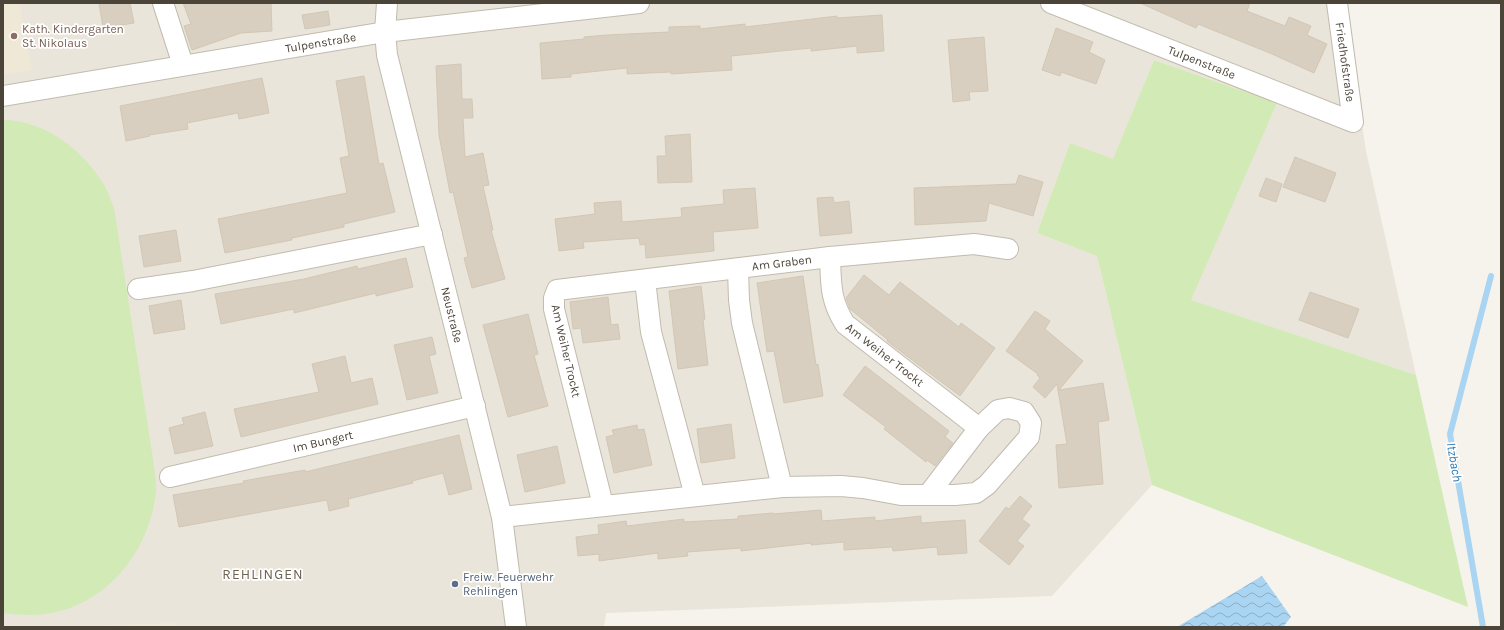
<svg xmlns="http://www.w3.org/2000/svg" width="1504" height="630" viewBox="0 0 1504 630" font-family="Karla,sans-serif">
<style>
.residential{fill:#eae5da}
.education{fill:#efe8d6}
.grass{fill:#d2eab5}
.water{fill:url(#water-waves)}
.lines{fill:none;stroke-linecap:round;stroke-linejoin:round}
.stream{stroke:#a9d4f2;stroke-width:6}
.building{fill:#d8cfc1;stroke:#d3c7b4}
.minor-casing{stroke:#c2bbae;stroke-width:22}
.minor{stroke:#fff;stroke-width:20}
.education-dot{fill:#8d6e63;stroke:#fff;stroke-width:1.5}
.service-dot{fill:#5c6f8a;stroke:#fff;stroke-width:1.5}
.labels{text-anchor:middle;stroke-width:3.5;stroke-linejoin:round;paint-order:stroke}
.education-label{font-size:12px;fill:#785e54;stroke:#fff;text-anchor:start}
.street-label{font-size:12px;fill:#4b4439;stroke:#fff}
.service-label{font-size:12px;fill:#4e5e75;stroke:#fff;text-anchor:start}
.water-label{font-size:13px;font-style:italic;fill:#2e7ab2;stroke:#fff}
.quarter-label{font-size:14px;letter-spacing:1px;fill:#6e6250;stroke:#fff}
</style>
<defs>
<pattern id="water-waves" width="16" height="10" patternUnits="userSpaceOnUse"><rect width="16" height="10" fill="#a9d4f2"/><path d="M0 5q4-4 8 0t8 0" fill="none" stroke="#8caec5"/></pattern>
</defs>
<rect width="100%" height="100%" fill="#f6f3ec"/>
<polygon class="residential" points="3,3 1344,3 1366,151 1416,375 1190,300 1277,103 1154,60 1113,160 1070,143 1037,233 1097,256 1152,485 1052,596 606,613 604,627 3,627"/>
<g class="education">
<polygon points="3,3 19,3 32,70 3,74"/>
<polygon points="176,623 176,627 71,627 71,626"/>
</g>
<g class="grass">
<polygon points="1154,60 1277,103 1191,300 1416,375 1468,607 1152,485 1097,256 1037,233 1070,143 1113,159"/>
<path d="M3 120C43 120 80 148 101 180 107 188 110 199 114 208L153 459C154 469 157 481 156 492 149 557 98 615 30 615 21 615 12 614 3 613Z"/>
</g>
<polygon class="water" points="1262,576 1291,617 1283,627 1177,627"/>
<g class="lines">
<polyline class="stream" points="1483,627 1450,434 1491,276"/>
</g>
<g class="building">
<polygon points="99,3 130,3 134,23 103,28"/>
<polygon points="183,3 271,3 272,31 241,33 192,50 184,26 191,24"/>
<polygon points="1140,3 1250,3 1247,11 1285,26 1289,17 1311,26 1307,35 1327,44 1314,73 1272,54 1198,24 1196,28"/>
<polygon points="328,11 330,25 305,29 302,15"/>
<polygon points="882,15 884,51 857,53 857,46 811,51 811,48 731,56 732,70 671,74 671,72 627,74 627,68 571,74 571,77 542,79 540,43 584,39 584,37 607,35 669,32 669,27 700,26 700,29 745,24 745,27 837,16 837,18"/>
<polygon points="1056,28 1093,42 1089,52 1105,60 1096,84 1061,72 1060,76 1042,70"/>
<polygon points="984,37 988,91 969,92 970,100 953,102 948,40"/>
<polygon points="461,64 462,99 472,99 473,118 463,118 465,157 483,153 489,185 483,186 493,230 491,230 505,279 472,288 464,258 468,257 453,192 450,193 439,135 436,66"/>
<polygon points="364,76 379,164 383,163 395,212 344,224 344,227 292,238 292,240 225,253 218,219 347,193 340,158 349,156 336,81"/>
<polygon points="262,78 269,113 239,119 238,113 187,123 188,129 149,135 150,136 126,141 120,106"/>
<polygon points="690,134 692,182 658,183 657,156 666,156 665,136"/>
<polygon points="1295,157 1336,173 1325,202 1283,187"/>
<polygon points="1019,175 1043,182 1033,216 989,203 986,221 915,225 914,188 1016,184"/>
<polygon points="1266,178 1282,184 1276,202 1259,196"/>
<polygon points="755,188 758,228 713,232 714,251 646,258 645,244 640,245 639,238 583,242 584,248 559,251 555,219 595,214 594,203 621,201 622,222 682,217 681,208 724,204 723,190"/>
<polygon points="833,197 834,203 849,201 852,233 820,236 817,198"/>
<polygon points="176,230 181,261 144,267 139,236"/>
<polygon points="406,258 413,287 376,296 376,293 294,313 294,309 221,324 215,294 304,279 357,266 358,269"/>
<polygon points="864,275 889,295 900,282 959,327 961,323 995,348 960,396 887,341 888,340 850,309 846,298"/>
<polygon points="803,276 816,365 818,364 823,396 784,403 774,351 767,352 757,283"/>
<polygon points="701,286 705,319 703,320 708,365 678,369 669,291"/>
<polygon points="1310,292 1359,309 1348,338 1299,320"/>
<polygon points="608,297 611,325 618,324 620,339 583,343 581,328 573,329 570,302"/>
<polygon points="181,300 185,329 154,334 149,306"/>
<polygon points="1035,311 1050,321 1045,329 1083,361 1059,390 1103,383 1109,420 1098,422 1103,484 1059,488 1056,445 1067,444 1057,384 1045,398 1033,387 1040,378 1037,375 1038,374 1006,351"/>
<polygon points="528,314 538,354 534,355 548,406 508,417 483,325"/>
<polygon points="432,337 436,354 429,356 438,393 407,400 394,345"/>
<polygon points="345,356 351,383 372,378 378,404 241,437 234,409 319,392 312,364"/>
<polygon points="865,366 949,431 945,437 953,443 935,466 927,460 926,462 884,429 886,427 843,395"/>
<polygon points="205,412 213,446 175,454 169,428 184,424 182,418"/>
<polygon points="731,424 735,458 701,463 697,429"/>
<polygon points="637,425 638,430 644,429 652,465 614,473 606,437 614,435 612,430"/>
<polygon points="459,435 472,489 449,495 443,473 412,481 413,483 348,499 349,506 329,511 327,500 179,527 173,495 244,483 243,481 305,470 305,472"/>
<polygon points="557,446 565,483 525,492 517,455"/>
<polygon points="1020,496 1032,506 1022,519 1030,525 1017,541 1024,546 1009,565 979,541 1006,507 1009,509"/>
<polygon points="821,510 822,521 875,517 875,521 921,516 921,523 965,520 967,553 938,555 937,547 893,551 892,547 844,550 844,542 811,545 812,543 741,551 741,548 687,552 688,556 658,559 658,553 599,561 599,554 578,556 576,537 599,534 598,525 626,521 627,526 684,519 684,522 738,519 738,516 773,513 773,514"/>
</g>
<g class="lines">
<g class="minor-casing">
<g id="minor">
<polyline points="163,3 183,65"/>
<path id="s1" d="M387 3 385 32 387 55 502 517 516 627"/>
<path id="s2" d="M1051 3 1353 122 1337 3"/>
<path id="s3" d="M3 96 385 32 639 3"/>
<path id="s4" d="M830 257C831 284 830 300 845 324L979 428"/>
<polyline points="738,269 739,300 742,323 782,487"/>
<polyline points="645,280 651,332 695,496"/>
<polyline points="138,289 193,281 432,234"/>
<path id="s5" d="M170 477 475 406"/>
<path id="s6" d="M603 505 554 309V298L557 290 830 257 974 244 1008 249"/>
<polyline points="502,517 782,487 841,486 863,488 901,495 955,495 976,493 987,485 1029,437 1031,423 1024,412 1009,408 998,410 979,428 928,495"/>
</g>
</g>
<use href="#minor" class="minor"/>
</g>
<circle class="education-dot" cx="14" cy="36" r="4"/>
<circle class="service-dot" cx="455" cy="584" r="4"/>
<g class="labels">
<g class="education-label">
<text x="22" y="33">Kath. Kindergarten<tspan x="22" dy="14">St. Nikolaus</tspan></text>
</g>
<g class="street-label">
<text dy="4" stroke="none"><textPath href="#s3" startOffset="322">Tulpenstraße</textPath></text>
<text dy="4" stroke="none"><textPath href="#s2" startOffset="162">Tulpenstraße</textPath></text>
<text transform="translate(1345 62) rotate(82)" y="4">Friedhofstraße</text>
<text dy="4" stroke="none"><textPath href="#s6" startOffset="448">Am Graben</textPath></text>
<text dy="4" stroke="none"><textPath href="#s1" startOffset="320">Neustraße</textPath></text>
<text transform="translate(566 351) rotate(77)" y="4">Am Weiher Trockt</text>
<text dy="4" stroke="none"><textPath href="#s4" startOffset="120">Am Weiher Trockt</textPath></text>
<text dy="4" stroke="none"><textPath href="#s5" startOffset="157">Im Bungert</textPath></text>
</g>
<g class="service-label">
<text x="463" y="581">Freiw. Feuerwehr<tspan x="463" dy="14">Rehlingen</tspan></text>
</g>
<g class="water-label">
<text transform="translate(1455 462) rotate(80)" y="5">Itzbach</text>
</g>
<g class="quarter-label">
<text x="263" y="579">REHLINGEN</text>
</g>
</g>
<rect width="1504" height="630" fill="none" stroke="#4b4439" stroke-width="8"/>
</svg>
